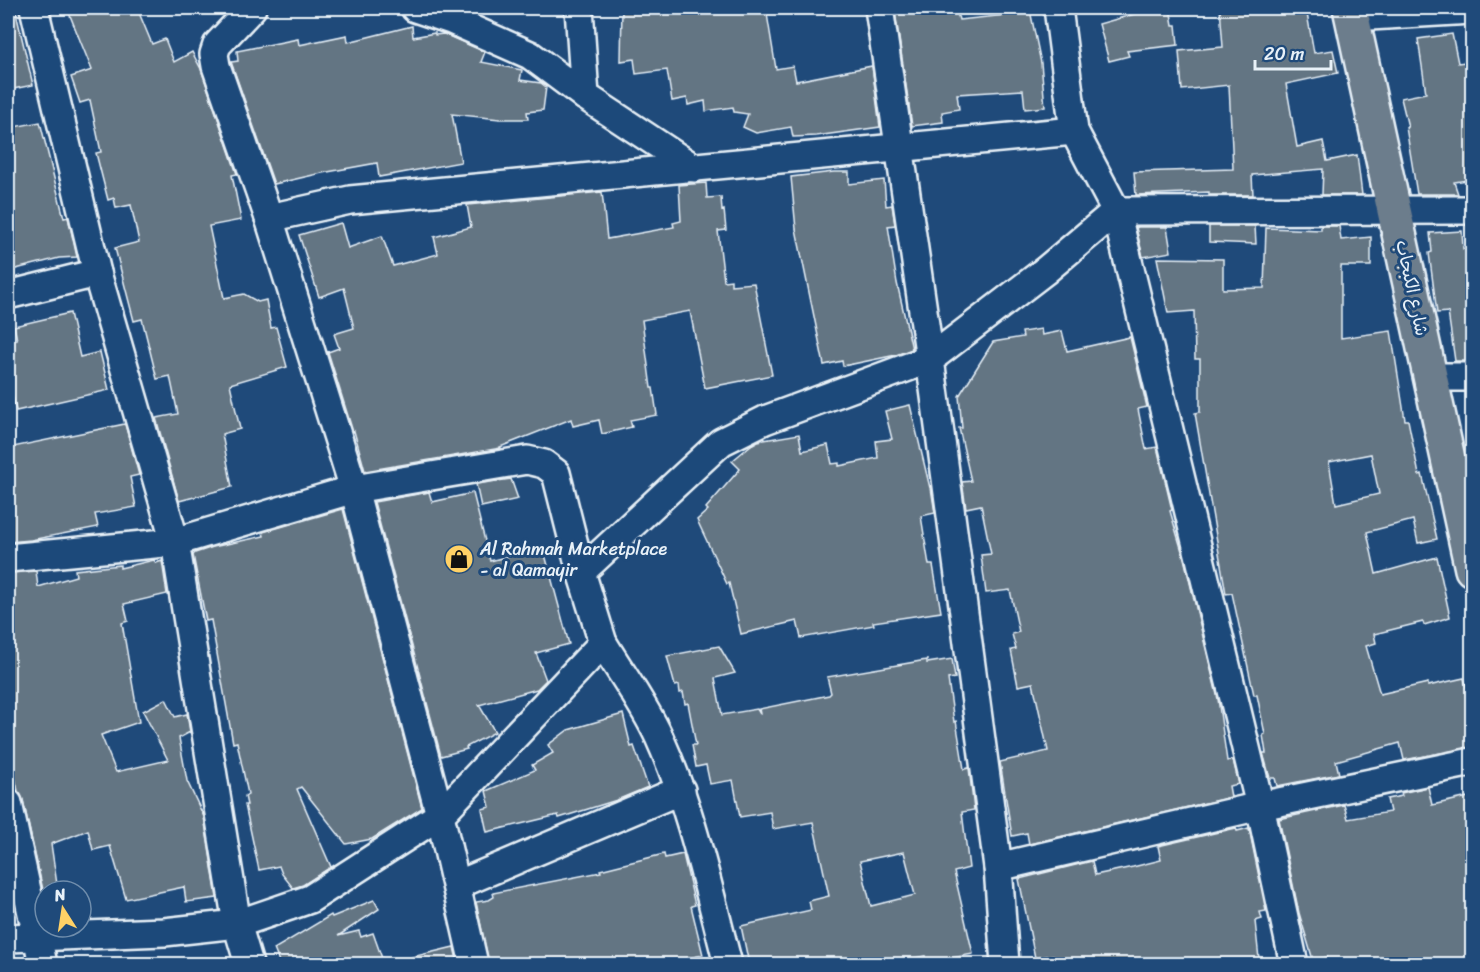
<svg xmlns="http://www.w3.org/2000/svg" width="1480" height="972" viewBox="0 0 1480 972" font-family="Sriracha,'Playpen Sans Arabic',sans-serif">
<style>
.building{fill:#637483;stroke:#e8f1f8;stroke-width:1.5;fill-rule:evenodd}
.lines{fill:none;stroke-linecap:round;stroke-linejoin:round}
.minor-casing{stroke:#e8f1f8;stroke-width:32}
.major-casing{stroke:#e8f1f8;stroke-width:38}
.minor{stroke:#1f4a7a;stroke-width:27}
.major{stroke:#6c7d8c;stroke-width:33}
.labels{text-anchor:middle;stroke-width:6;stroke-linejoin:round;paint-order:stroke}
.street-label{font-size:18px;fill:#e8f1f8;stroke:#1f4a7a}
.poi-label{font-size:18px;fill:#e8f1f8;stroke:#1f4a7a;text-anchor:start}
</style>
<rect width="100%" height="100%" fill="#1f4a7a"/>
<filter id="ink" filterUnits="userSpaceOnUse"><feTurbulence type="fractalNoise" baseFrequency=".0167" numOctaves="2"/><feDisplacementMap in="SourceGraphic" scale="12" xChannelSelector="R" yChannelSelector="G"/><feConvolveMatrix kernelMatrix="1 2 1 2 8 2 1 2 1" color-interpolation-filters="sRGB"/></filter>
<g filter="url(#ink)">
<g class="building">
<polygon points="67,8 137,8 152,44 165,39 174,62 192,52 201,69 237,174 232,175 241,220 209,226 224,298 244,294 258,302 266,300 271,328 276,327 287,367 230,384 240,429 222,434 232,487 179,501 156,418 178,414 170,376 157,379 142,319 134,321 115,248 139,242 131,205 116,208 114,198 108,200 96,153 101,152 90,100 80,103 71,77 92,70"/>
<polygon points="622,8 721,8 721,10 737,8 766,8 776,69 793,66 796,81 872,66 880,127 816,136 793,137 791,127 756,133 743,127 748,114 734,112 733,107 706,111 705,101 688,105 687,98 672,101 667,70 636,74 634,59 621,61"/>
<polygon points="915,8 956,8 959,20 1007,15 1030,10 1041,63 1045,107 1025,109 1023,90 957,94 959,109 942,112 943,122 912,126 895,11"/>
<polygon points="1156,8 1170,8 1173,25 1176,25 1178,45 1127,51 1129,56 1109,61 1099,24"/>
<polygon points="1220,8 1306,8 1314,53 1333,50 1338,73 1286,84 1297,147 1323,141 1327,161 1357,155 1362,195 1322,195 1323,169 1252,175 1253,195 1209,195 1209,192 1136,195 1134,172 1233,169 1229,85 1182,90 1179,51 1223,47"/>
<polygon points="16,13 33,85 8,90 8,14"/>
<polygon points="412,26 413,37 435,33 435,35 444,34 485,52 481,62 522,70 520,80 541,83 546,87 543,110 527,112 528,119 500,119 452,114 461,162 379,177 377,163 322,173 274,184 231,62 238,61 237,51 298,39 299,45 347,35 348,42"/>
<polygon points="1452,34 1458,63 1473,61 1473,179 1454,182 1458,194 1417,194 1406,127 1408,127 1401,98 1426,93 1418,39"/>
<polygon points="40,122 64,218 68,217 77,257 59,258 8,271 8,128"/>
<polygon points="834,172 849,172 849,184 884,180 886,206 892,205 895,225 888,226 897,283 912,349 896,355 843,366 842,361 824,365 796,229 791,177"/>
<polygon points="706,183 707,198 721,197 722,211 724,210 726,230 718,231 724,281 731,280 731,285 754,283 772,375 705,388 690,311 642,320 651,388 653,388 657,415 630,420 632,427 602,434 599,420 573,426 571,419 500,447 501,448 365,471 354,431 353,432 328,352 339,348 334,334 354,328 344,288 319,297 299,235 341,223 348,248 382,236 393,266 438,254 434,237 471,227 467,205 602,192 607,239 674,227 673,223 681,221 679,185"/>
<polygon points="1209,226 1255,226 1256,244 1209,242"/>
<path d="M1321 226H1339L1341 240 1371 237V266H1341V338L1391 331 1405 420H1408L1419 475 1422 474 1437 539 1418 543 1413 520 1367 532 1376 574 1437 557 1450 617 1424 625 1423 622 1374 634 1376 643 1366 646 1380 694 1428 683V686L1464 678 1473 715V747L1404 760 1400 743 1336 761 1339 774 1277 786 1275 778H1270L1263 753H1266L1263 735 1265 734 1257 695H1254L1232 593 1226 594 1195 413 1200 412V359H1195L1194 311 1168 313 1157 258 1223 259V289L1264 288 1266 228 1321 230ZM1371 454 1379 494 1336 504 1329 462Z"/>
<polygon points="1138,227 1167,227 1171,252 1143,257 1136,228"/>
<polygon points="1462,231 1463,249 1470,248 1473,277 1473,361 1455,361 1448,312 1437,313 1429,253 1432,252 1430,233"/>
<polygon points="70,313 80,357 100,352 109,390 16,411 8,371 8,342 17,340 14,326"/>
<polygon points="1041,329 1042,335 1062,331 1067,351 1130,337 1147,407 1138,409 1146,449 1157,447 1172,510 1170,511 1184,558 1218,699 1227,761 1233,760 1239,784 1229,786 1231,797 1029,844 1027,833 1012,836 1000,762 1048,751 1033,683 1018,686 1011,650 1016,649 1012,634 1019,632 1010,590 986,593 981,555 991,554 981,505 966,508 962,482 971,481 959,428 962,428 959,396 993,342 1023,337 1022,332"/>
<polygon points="910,405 930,488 931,488 935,513 921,516 929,565 933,565 941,612 873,622 874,625 801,638 797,621 741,634 729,583 727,584 697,520 708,510 706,508 740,469 732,461 751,445 758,441 799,434 802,451 828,445 832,464 839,463 839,466 878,458 876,441 892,439 885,411"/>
<polygon points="125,424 139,475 130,477 136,507 95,514 98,527 31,540 8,542 8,448"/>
<polygon points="511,479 518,499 481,507 476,484"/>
<polygon points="429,492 432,502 473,493 490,561 543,547 569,644 536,653 546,680 537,689 479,705 495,732 466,747 467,749 441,756 374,502"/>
<polygon points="343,509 422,808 372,839 346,844 301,787 297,789 331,867 303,885 293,888 282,874 279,866 259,870 245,805 247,805 245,796 248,794 237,742 233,743 211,620 206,621 193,555 195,553 213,547 264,536 263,532"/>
<polygon points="154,560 156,563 162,561 167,594 124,604 128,621 122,623 139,722 101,735 116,772 168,760 143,711 166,699 175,717 187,714 190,732 179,738 187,781 204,817 217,898 186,902 184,887 126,899 110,846 93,850 88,830 51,844 58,891 45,891 45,899 23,800 18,791 8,747 8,573 36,571 38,587 76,576 75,570 120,565 120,568"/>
<path d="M719 646 735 673 715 678 722 715 757 709 760 714 759 709 829 695 831 693 827 677 927 660V663L952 659 955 678 948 679 954 722 956 721 964 769 969 768 974 810 962 812 969 868 954 872 973 954 926 963 925 956 886 964H749L741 926 811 910 809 901 829 896 813 822 773 829 770 812 740 817 733 780 710 784 706 765 696 767 692 745H696L688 703 685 704 683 692 680 693 679 685 675 686 667 656ZM904 852 915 895 871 906 860 861Z"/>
<polygon points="623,714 631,747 634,746 648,787 617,800 559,818 558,815 487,832 482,809 490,807 486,791 535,770 532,765 553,753 548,745 568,730"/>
<polygon points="1428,787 1432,805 1473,796 1473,964 1327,964 1327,957 1313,960 1299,913 1279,819 1344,805 1348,819 1390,812 1387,799 1402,796 1401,793"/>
<polygon points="1236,828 1237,831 1249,828 1266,911 1260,912 1262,919 1255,921 1259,959 1222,964 1221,958 1181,964 1054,964 1053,955 1035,958 1019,879 1092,861 1095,875 1133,867 1161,860 1158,846"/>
<polygon points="664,854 665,858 683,854 695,905 691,906 703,955 682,959 684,964 489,964 476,902 489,900 494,897 493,893 601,872 600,870"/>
<polygon points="374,900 379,909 338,936 359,931 361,937 373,933 384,964 280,964 274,949 331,915 332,917"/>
<polygon points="454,947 458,964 413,964 412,957"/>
</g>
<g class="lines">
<g class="minor-casing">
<g id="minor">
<polyline points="34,8 97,273 175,542 237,924 249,964"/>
<polyline points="252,8 217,45 214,54 216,66 269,218 354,489 440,815 474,964"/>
<polyline points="415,8 451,20 530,55 585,96 694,168"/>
<polyline points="579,8 585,96"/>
<polyline points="879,8 930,359 998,867 1005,964"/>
<polyline points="1058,8 1074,131 1116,211 1260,806 1294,964"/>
<polyline points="1353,17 1472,10"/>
<polyline points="269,218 350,200 1074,131"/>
<polyline points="8,295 97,273"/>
<polyline points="1431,377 1472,377"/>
<polyline points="8,558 175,542 354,489 527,460 544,464 556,473 581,572"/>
<path d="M603 643C621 673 645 706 659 737 692 810 708 888 728 964"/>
<polyline points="8,803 43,964"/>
<polyline points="998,867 1260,806 1472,762"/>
<polyline points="457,885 681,790"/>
<polyline points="8,938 164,932 237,924 310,899 440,815 603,643 581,572 721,442 765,420 930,359 1046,270 1116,211 1472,210"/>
</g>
</g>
<g class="major-casing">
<polyline id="major" points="1350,8 1472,569"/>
</g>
<use href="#minor" class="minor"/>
<use href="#major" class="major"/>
</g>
</g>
<defs>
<g id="shop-disc" transform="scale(1.5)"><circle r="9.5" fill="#ffd166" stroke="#1f4a7a"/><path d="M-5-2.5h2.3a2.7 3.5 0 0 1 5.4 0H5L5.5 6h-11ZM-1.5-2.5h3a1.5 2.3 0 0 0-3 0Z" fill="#111"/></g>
</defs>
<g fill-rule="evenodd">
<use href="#shop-disc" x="459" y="559"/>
</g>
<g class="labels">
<g class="street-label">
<text transform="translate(1412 288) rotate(78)" y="6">شارع الكبجاب</text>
</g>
<g class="poi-label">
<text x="480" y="555">Al Rahmah Marketplace<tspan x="480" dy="21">- al Qamayir</tspan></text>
</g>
</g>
<rect width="1480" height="972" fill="none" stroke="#1f4a7a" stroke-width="30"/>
<rect x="15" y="15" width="1450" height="942" fill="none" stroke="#e8f1f8" stroke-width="2" filter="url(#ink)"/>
<g transform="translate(63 909) rotate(348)"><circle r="28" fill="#1f4a7a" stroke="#6f8dac" stroke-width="1.5"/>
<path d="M0-4.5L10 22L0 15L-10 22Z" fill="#ffd166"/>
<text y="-9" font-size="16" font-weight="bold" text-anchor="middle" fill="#e8f1f8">N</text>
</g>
<path d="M1255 60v9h76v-9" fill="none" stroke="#e8f1f8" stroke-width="3"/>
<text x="1264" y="60" font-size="18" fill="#e8f1f8" stroke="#1f4a7a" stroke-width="4.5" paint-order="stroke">20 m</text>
</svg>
